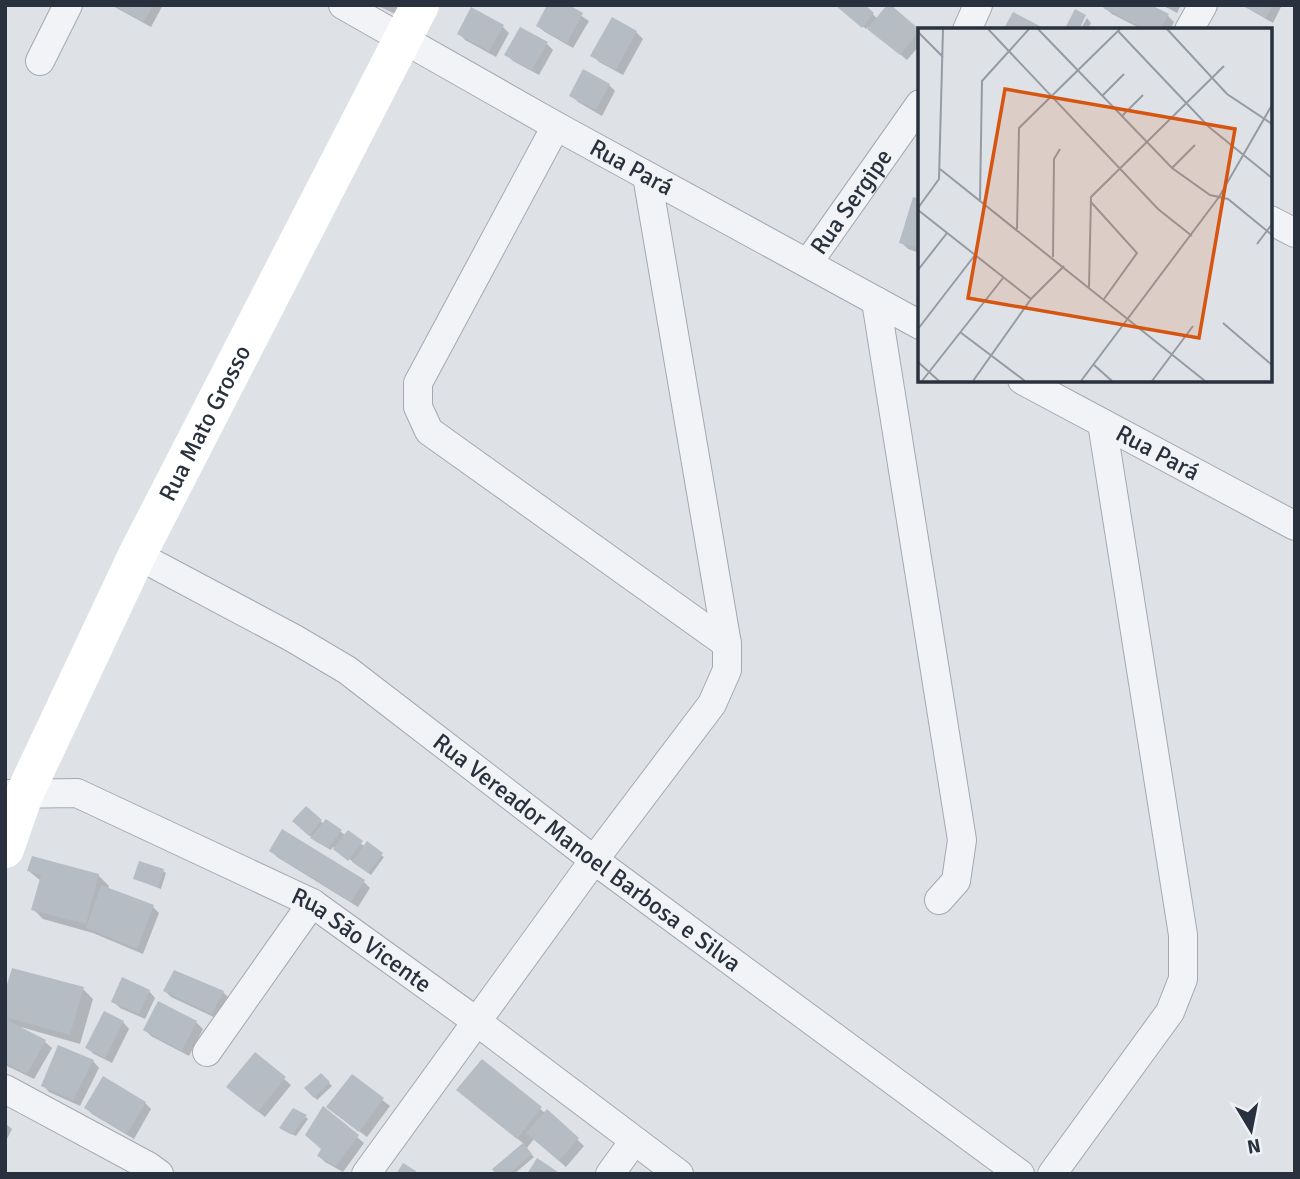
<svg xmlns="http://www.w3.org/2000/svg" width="1300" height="1179" viewBox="0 0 1300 1179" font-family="Signika,sans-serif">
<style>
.shadow{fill:#0003}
.building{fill:#b6bcc3}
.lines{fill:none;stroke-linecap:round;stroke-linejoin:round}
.street-casing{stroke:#a4a9b1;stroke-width:30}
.street{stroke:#f1f3f6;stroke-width:28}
.secondary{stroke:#fff;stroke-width:38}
.labels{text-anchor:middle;stroke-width:6;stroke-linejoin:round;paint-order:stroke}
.street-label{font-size:24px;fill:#28313d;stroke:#eef1f5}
.inset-road{fill:none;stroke:#959ba3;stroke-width:2}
.view{fill:#d55511;fill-opacity:0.15;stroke:#d55511;stroke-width:3.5}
.inset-edge{fill:none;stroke:#28313d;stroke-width:3.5}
</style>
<rect width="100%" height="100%" fill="#dee2e7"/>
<g class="shadow">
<polygon points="111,5 163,5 151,27"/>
<polygon points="376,5 408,5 402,17"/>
<polygon points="565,5 589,21 573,48 545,32 538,26"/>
<polygon points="837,5 862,5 878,19 889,6 920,32 920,45 907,60 868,27 866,29"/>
<polygon points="1162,5 1181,5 1177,13"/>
<polygon points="1242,5 1282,5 1273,23"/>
<polygon points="1105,8 1167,15 1174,22 1170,30 1143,30 1112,14"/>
<polygon points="1087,18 1091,23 1088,30 1080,30"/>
<polygon points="502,26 509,33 496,57 465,40 459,33"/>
<polygon points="636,32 643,39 623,75 599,62 592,55"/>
<polygon points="547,44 553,50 539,75 513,61 507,55"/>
<polygon points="609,85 615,91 602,116 578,102 571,95"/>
<polygon points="915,199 920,200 920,253 908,249 901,242"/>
<polygon points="306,809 324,824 326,821 345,835 384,857 371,875 333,847 331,850 315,841 295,821"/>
<polygon points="271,850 364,882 370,888 358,907 277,857"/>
<polygon points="29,871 98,875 109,886 108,889 153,907 159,913 143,954 93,933 43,919 33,909 41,881"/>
<polygon points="163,871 166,873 161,889 135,879"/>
<polygon points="83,989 93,999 80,1044 21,1027 21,1029 45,1042 52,1048 34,1079 5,1065 5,997"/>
<polygon points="149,991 155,998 145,1019 120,1008 113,1001"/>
<polygon points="165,991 223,992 230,999 218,1019 171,997"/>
<polygon points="159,1003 196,1022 203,1029 189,1056 151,1036 145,1030"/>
<polygon points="123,1022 129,1029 112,1063 94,1054 87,1048"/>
<polygon points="255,1054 291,1085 265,1117 235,1093"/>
<polygon points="93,1061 99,1068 80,1106 49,1092 43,1085"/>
<polygon points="482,1061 545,1113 547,1111 584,1146 566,1167 534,1139 526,1149 534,1157 514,1174 498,1174 524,1144 459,1090"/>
<polygon points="321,1075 332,1086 317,1100 307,1088"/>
<polygon points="352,1076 390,1106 367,1137 335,1113"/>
<polygon points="145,1103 151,1109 134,1139 92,1114 86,1108"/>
<polygon points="323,1109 364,1143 343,1172 325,1162 319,1156 323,1150"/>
<polygon points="306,1117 308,1119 296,1136 284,1130"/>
<polygon points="5,1123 12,1129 5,1143"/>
</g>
<g class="building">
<polygon points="112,5 153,5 144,22"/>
<polygon points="547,5 569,5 583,13 567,43 536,26"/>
<polygon points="835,5 865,5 874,13 862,28"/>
<polygon points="887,5 891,5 920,30 900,55 867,29"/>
<polygon points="1105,5 1151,5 1169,14 1160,30 1147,30 1103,8"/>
<polygon points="1241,5 1273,5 1266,18"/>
<polygon points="471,7 504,25 489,51 457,34"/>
<polygon points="1075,9 1086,15 1079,30 1064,30"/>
<polygon points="1013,12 1047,30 1003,30"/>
<polygon points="612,17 637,31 616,70 590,56"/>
<polygon points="520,27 548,42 532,70 504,55"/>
<polygon points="583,69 610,84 596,110 569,96"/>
<polygon points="913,197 920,199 920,249 899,243"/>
<polygon points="306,806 322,820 309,836 292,821"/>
<polygon points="326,819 342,830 328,848 310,838"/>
<polygon points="282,829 365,880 351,902 269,851"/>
<polygon points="348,830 363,841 348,861 333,849"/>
<polygon points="367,841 383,853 368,873 352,862"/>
<polygon points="32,856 99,874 86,924 31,910 41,875 27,871"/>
<polygon points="139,861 164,869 158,887 133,879"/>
<polygon points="101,885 154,905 137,949 86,928"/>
<polygon points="12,968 84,987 70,1035 5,1017 5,991"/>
<polygon points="174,970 224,991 212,1014 163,991"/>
<polygon points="122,977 150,990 139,1014 111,1002"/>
<polygon points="158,1001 197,1021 182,1051 143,1030"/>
<polygon points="104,1011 124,1021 105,1058 85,1048"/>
<polygon points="5,1019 46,1040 27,1074 5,1063"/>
<polygon points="58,1045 94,1060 73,1100 41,1086"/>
<polygon points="255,1052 286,1077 258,1112 226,1087"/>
<polygon points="482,1059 542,1107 517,1139 456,1090"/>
<polygon points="321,1073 330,1082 314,1098 304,1088"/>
<polygon points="352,1074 384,1098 359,1132 326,1107"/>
<polygon points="103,1076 146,1102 127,1134 84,1108"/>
<polygon points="323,1106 359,1135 336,1166 317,1156 321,1149 305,1135"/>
<polygon points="293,1108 307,1115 292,1135 279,1128"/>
<polygon points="547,1109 579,1138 559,1161 526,1133"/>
<polygon points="523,1143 532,1154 509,1174 496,1174 492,1169"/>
<polygon points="537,1158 561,1174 527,1174"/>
<polygon points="403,1163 416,1171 414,1174 396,1174"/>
</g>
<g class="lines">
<g class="street-casing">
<g id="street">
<path id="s1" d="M343 5 556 126 920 325"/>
<polyline points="967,30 978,5"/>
<polyline points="1189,30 1203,5"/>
<polyline points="40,61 68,5"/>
<polyline points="556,126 418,383 418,407 429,431 727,644"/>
<polyline points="1270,220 1295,233"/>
<path id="s2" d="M808 263 920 104"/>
<polyline points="876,301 962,840 956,881 939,900"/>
<path id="s3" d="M1022 380 1295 526"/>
<path id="s4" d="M137 555 293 638 347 670 594 860 1020 1174"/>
<path id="s5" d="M8 794 77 793 312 903 476 1021 679 1174"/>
<polyline points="207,1052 312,903"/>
<polyline points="5,1089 148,1166 159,1174"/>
<polyline points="366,1174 594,860 712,704 727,670 727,644 647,176"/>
<polyline points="610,1174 634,1141"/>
<polyline points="1052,1174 1170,1012 1183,979 1183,935 1102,423"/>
</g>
</g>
<use href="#street" class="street"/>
<path class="secondary" id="s6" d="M5 849 24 795 137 555 420 5"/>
</g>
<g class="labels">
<g class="street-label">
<text dy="8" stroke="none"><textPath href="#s1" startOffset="331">Rua Pará</textPath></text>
<text dy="8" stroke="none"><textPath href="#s2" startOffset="75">Rua Sergipe</textPath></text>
<text dy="8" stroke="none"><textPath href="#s6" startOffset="471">Rua Mato Grosso</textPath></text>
<text dy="8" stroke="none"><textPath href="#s3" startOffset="154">Rua Pará</textPath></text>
<text dy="8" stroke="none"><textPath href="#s4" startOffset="541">Rua Vereador Manoel Barbosa e Silva</textPath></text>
<text dy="8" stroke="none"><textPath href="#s5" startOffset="390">Rua São Vicente</textPath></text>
</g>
</g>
<g transform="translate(918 28)">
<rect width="354" height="354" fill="#dee2e7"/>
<path class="inset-road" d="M70 1 240 181 274 208M120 1 254 140 292 167 310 171 354 207M249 1 309 66 354 96M200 3 291 99 354 150M0 4 25 29M184 68 206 46M204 88 225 67M254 140 277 117M22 141 287 353M62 172 64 53 111 1M172 173 219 225 186 271M0 180 21 151 25 1M0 182 113 271M99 201 101 100 202 1M339 216 354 196M135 229 136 131 142 121M0 242 29 205M171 259 173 169 306 38M305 295 354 337M0 301 57 227M42 304 107 353M0 334 21 353M176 337 194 353M4 353 85 250M55 353 113 271 146 238M163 353 301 169 354 77M234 353 275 298"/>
<path class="view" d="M87 61 317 101 281 310 50 270Z"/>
<rect width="354" height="354" class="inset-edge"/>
</g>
<rect width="1300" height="1179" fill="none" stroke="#28313d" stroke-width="14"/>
<g transform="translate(1251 1130) rotate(170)" stroke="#eef1f5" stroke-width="5" paint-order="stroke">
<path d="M0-5L12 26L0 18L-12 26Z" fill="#28313d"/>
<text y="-10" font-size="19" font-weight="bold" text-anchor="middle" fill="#28313d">N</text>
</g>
</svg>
